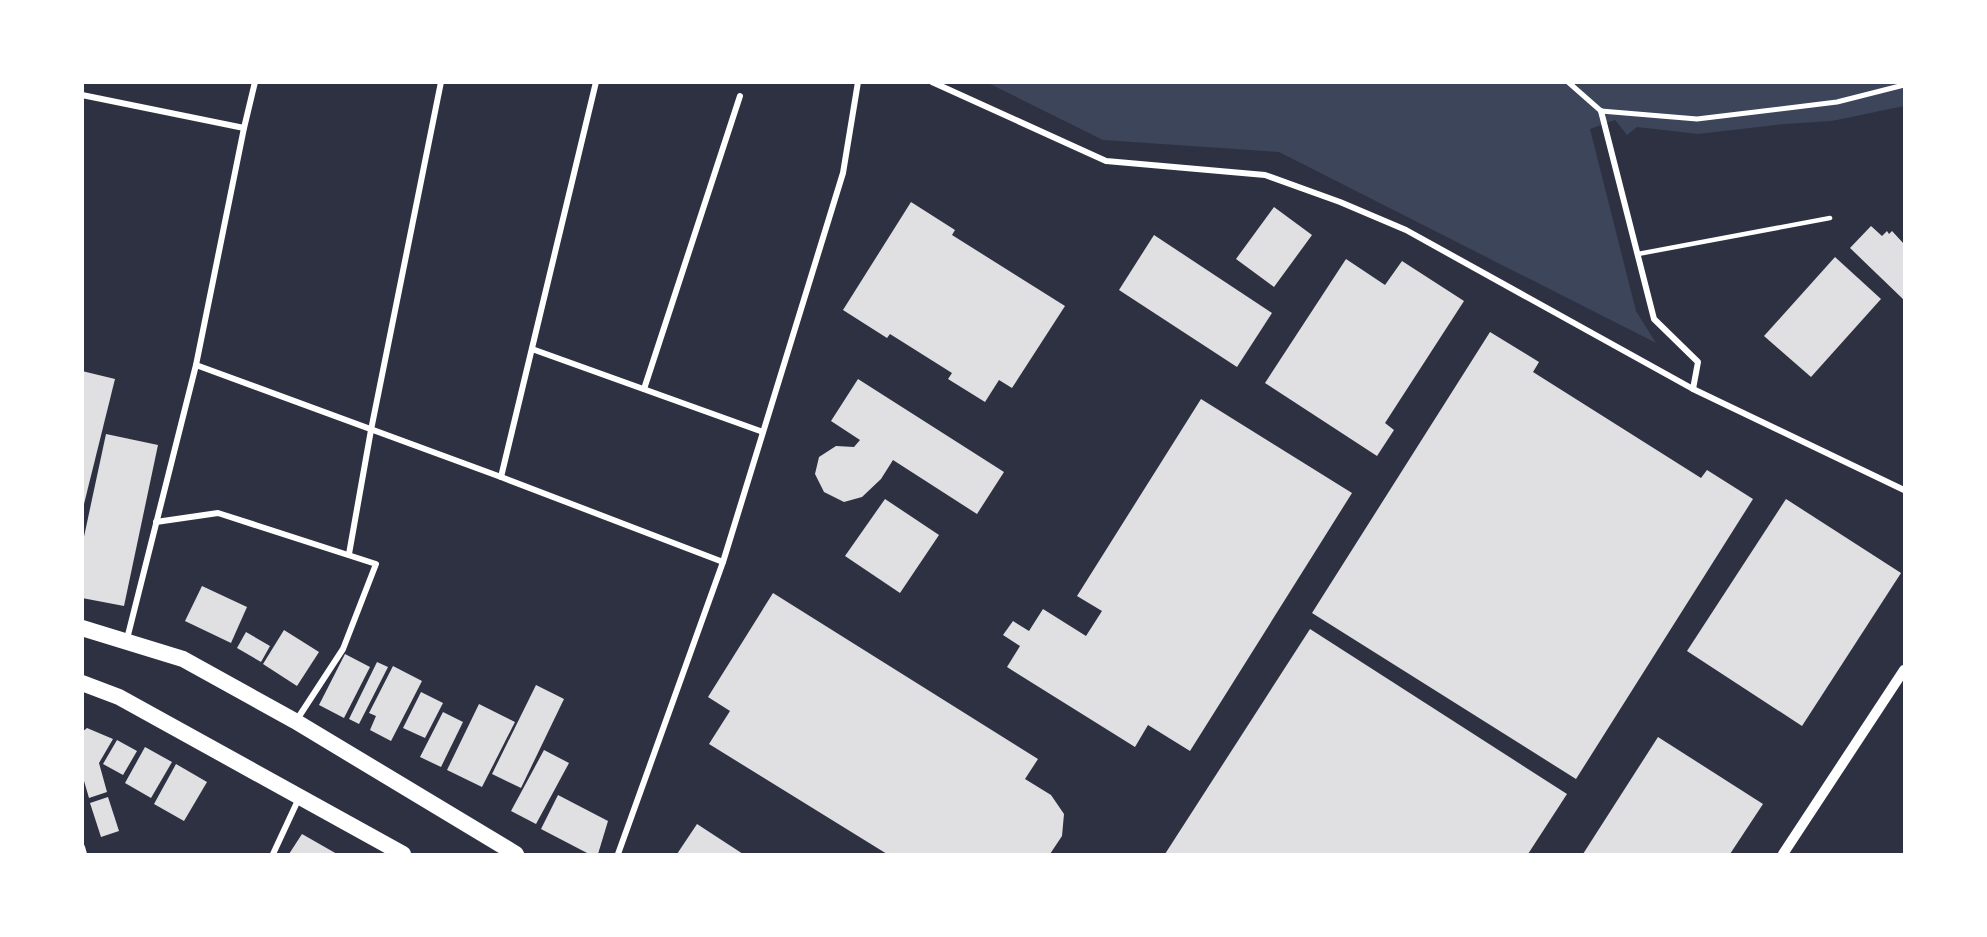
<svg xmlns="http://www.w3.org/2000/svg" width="1987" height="937" viewBox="0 0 1987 937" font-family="Signika,sans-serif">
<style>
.green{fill:#3c4559}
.building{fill:#e0e0e3}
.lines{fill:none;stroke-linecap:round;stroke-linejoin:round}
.service{stroke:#fff;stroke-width:4.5}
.pedestrian{stroke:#fff;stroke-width:5}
.minor{stroke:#fff;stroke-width:6}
.tertiary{stroke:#fff;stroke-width:10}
.trunk{stroke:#fff;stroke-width:16}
</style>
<rect width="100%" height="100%" fill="#2d3142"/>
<polygon class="green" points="1904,82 1904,106 1832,121 1785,124 1698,134 1637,127 1627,135 1615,120 1590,129 1636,311 1656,343 1279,152 1103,140 988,83"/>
<g class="building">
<polygon points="911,202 955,230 952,235 1065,306 1012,388 999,380 985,402 948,379 952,373 890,334 887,338 843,310"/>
<polygon points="1274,207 1312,235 1274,287 1236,259"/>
<polygon points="1871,226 1882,236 1887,231 1889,234 1892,231 1904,244 1904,300 1850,248"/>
<polygon points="1154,235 1272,313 1237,367 1119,290"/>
<polygon points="1835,257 1881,299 1811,377 1764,336"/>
<polygon points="1346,259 1385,285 1402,261 1464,301 1385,423 1394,430 1377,456 1265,383"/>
<polygon points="1490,332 1539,362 1533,372 1701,478 1707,470 1753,499 1576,779 1312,613"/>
<polygon points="82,371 115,379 83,508 82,508"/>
<polygon points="858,379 1004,472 977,514 893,460 881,479 862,497 844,502 824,492 815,474 819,457 836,446 854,447 860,440 831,421"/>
<polygon points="1201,399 1352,493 1190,751 1148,725 1135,747 1007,667 1020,646 1003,635 1013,621 1029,631 1043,609 1086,636 1102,611 1077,596"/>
<polygon points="106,434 158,445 124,606 82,598 82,546"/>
<polygon points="885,499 939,535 900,593 845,556"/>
<polygon points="1786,499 1901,573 1802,726 1687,651"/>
<polygon points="202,586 247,607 231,643 185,621"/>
<polygon points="773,593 1038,759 1025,779 1051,795 1064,814 1062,836 1050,854 887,854 709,744 730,711 708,697"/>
<polygon points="1310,629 1567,794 1528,854 1165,854"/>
<polygon points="284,630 319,652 297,686 263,664"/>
<polygon points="246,632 270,646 261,662 237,648"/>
<polygon points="345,654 370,667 344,718 319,705"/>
<polygon points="377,662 388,667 359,724 349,719"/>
<polygon points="393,666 422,681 391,741 370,730 376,716 369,713"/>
<polygon points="536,685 564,699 521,788 492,774"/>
<polygon points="421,692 443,703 425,738 403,728"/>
<polygon points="479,704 515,722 482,787 447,770"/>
<polygon points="443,712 463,722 441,767 420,757"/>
<polygon points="87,728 113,739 99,763 107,792 89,798 82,774 82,732"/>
<polygon points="1658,737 1763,804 1730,854 1583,854"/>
<polygon points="117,740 137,751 123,775 103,764"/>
<polygon points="145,747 172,762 151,798 125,783"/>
<polygon points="544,750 569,763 536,824 511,811"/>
<polygon points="176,764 207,782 184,821 154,804"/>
<polygon points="558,795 608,821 598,854 589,854 541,829"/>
<polygon points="108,797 119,831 101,837 90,803"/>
<polygon points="697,824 743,854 677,854"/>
<polygon points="302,834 337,854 289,854"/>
</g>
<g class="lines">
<polyline class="service" points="1638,254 1830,218"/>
<polyline class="pedestrian" points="1568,82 1601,111 1697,119 1837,102 1904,85"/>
<g class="minor">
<polyline points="932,82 1106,161 1265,175 1340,202 1406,230 1693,389 1904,490"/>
<polyline points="82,95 244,128"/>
<polyline points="1601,111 1654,319 1698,362 1693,389"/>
<polyline points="532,349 763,432"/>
<polyline points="196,365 501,477 723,562"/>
<polyline points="644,389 740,96"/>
<polyline points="501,477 596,82"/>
<polyline points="156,522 218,513 376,564 343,649 296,721"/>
<polyline points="349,554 371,430 441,82"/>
<polyline points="127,639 196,365 244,128 255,82"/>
<polyline points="82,847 84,854"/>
<polyline points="273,854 299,798"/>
<polyline points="618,854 723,562 843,173 858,82"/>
</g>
<polyline class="tertiary" points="1783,854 1904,670"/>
<g class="trunk">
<polyline points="82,628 183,659 295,721 516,854"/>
<polyline points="82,683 119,697 403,854"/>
</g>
</g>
<rect width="1987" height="937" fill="none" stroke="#ffffff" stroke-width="168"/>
</svg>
